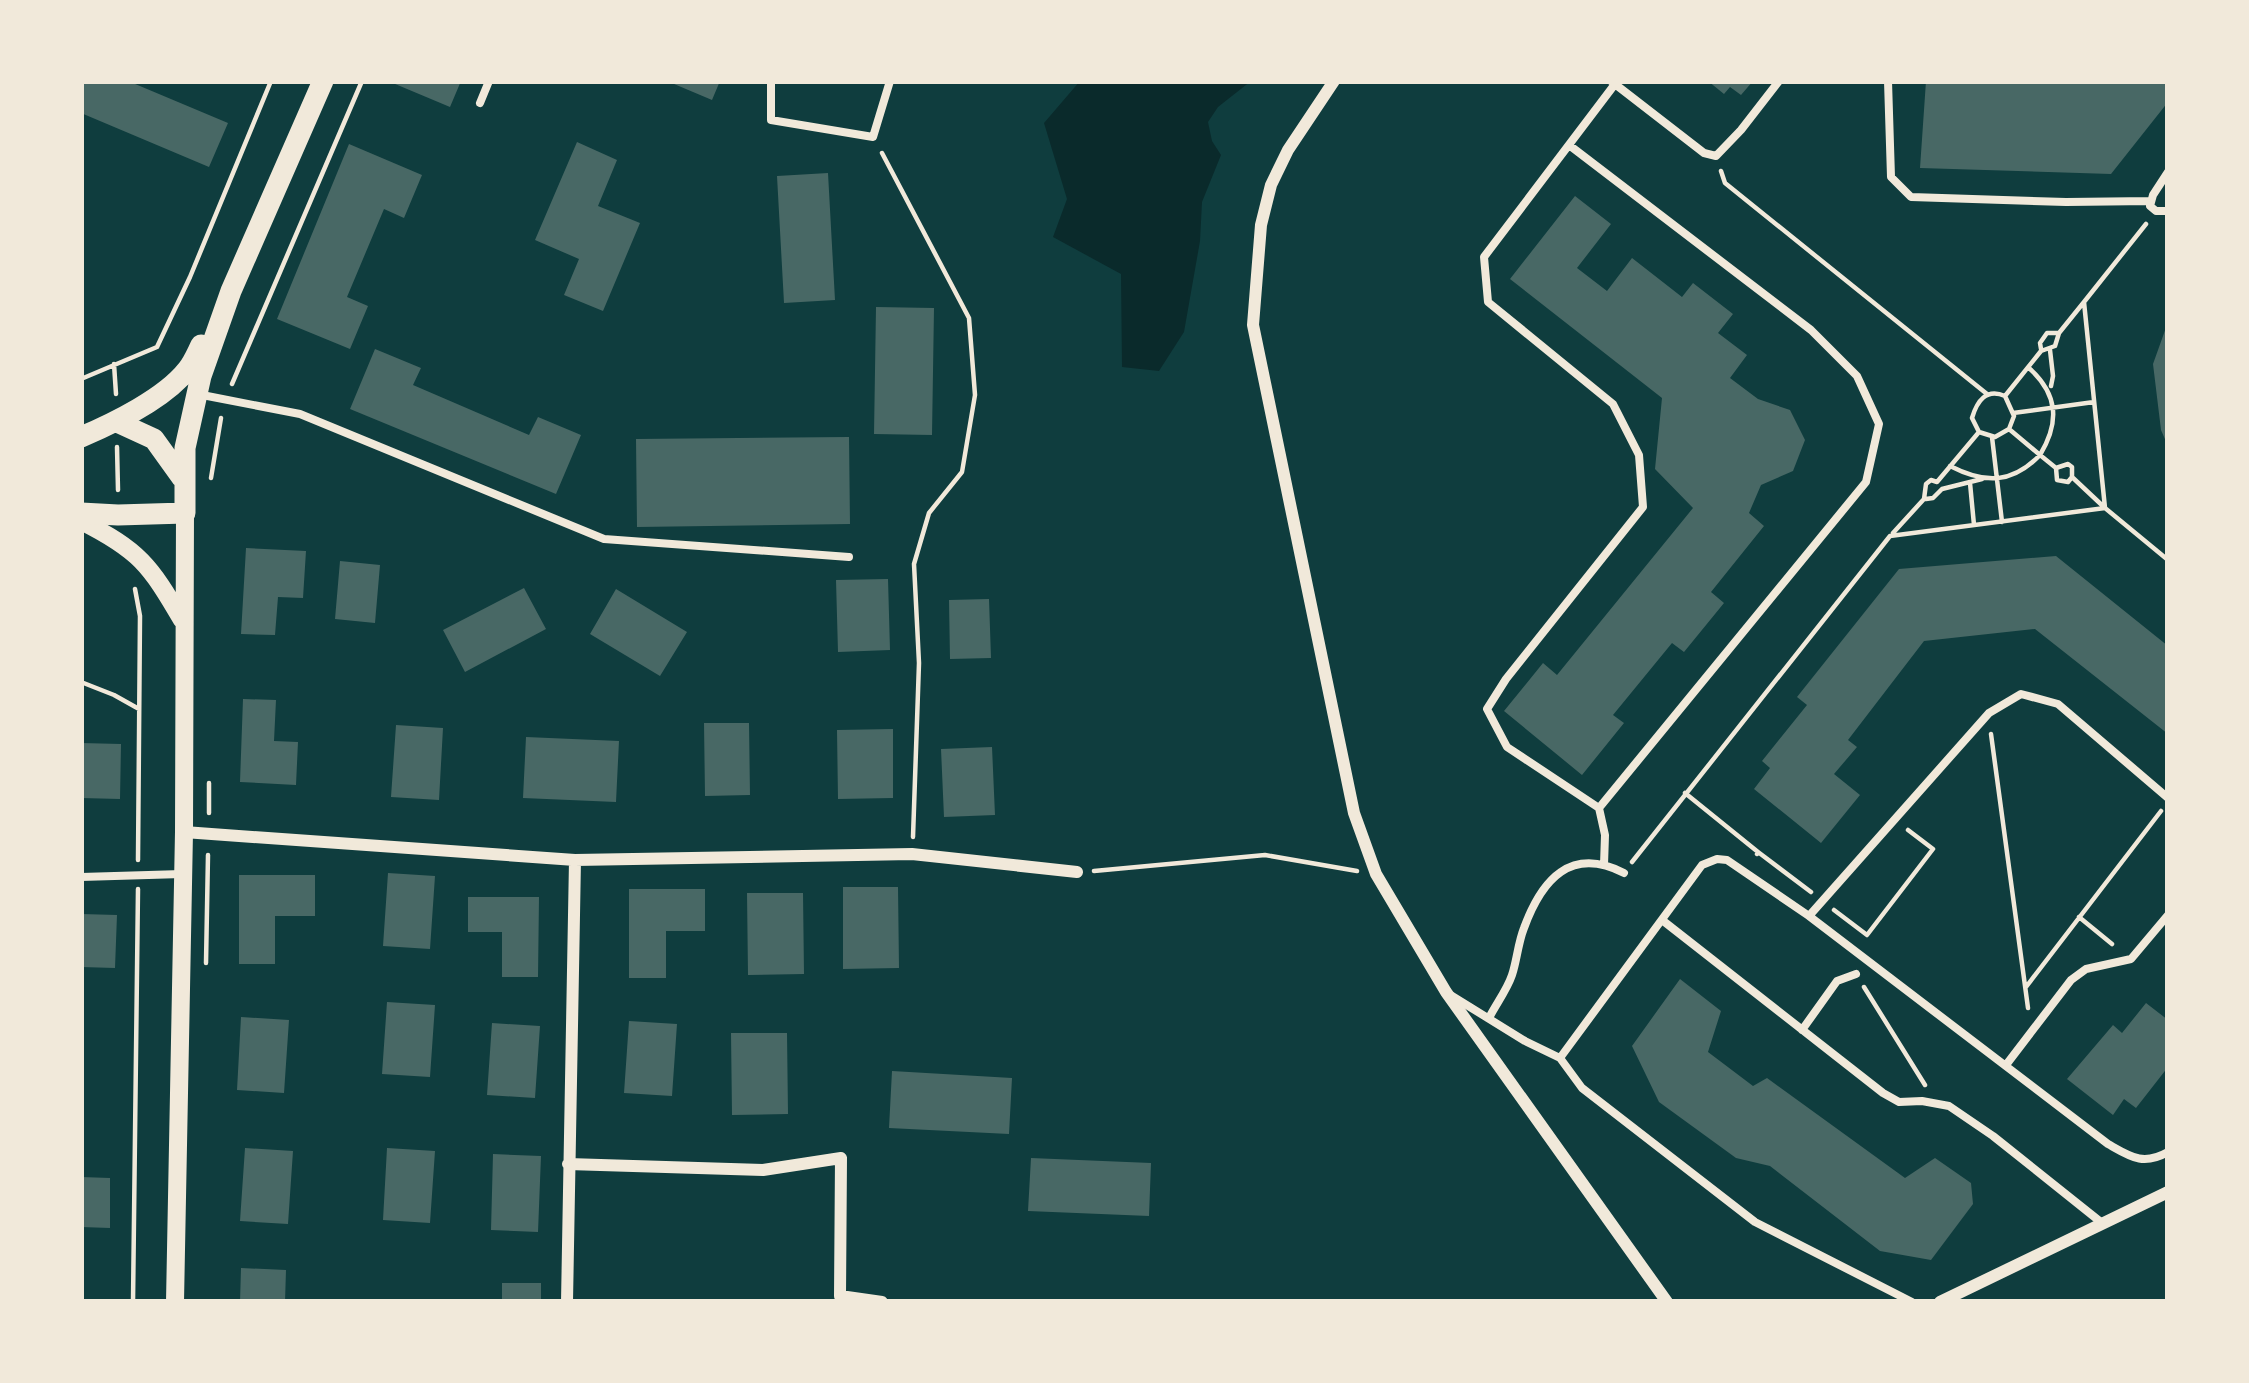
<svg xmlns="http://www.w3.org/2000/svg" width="2249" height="1383" font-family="'Work Sans',sans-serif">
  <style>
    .water { fill: #0a2a2b }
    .building { fill: #486865 }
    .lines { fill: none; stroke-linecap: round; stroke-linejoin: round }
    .path { stroke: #f1e9da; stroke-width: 4.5 }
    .service { stroke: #f1e9da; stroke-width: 8 }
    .minor { stroke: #f1e9da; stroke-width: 12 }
    .tertiary { stroke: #f1e9da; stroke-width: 18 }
    .secondary { stroke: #f1e9da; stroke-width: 21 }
  </style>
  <rect width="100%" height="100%" fill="#0f3d3e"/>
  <path class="water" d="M1080,81h171l-33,26 -10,15 4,19 9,14 -19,47 -2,39 -16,91 -25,39 -37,-4 -1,-93 -68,-37 14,-38 -23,-76z"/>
  <path class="building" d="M81,81h47l100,42 -19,44 -128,-54z
    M388,81h73l-11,26z
    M667,81h53l-8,19z
    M1708,81h45l-12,14 -11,-8 -6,7z
    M1926,81h242v21l-57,72 -191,-6z
    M577,142l40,18 -19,46 42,17 -37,88 -39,-16 15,-36 -44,-19z
    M349,144l73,31 -18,43 -20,-9 -37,88 21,9 -18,43 -73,-30z
    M828,173l7,127 -51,3 -7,-127z
    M1575,196l36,28 -34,44 30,23 25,-33 50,39 11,-14 40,31 -15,19 29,22 -17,23 28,21 32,11 15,30 -12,31 -32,14 -12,28 15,13 -53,66 13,11 -40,49 -12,-9 -59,72 11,8 -42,52 -78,-64 39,-48 14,12 136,-167 -38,-39 7,-71 -152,-119z
    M876,307l58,1 -2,127 -58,-1z
    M2168,322v124l-7,-16 -8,-66z
    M375,349l46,19 -8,17 116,50 9,-18 43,18 -25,59 -206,-85z
    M849,437l1,87 -213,3 -1,-88z
    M246,548l60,3 -3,47 -25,-1 -3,38 -34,-1z
    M2056,556l112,90v88l-133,-105 -111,12 -76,99 9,7 -23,27 26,21 -39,48 -67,-54 16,-21 -8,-7 45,-56 -10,-8 102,-128z
    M340,561l40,4 -5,58 -40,-4z
    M888,579l2,71 -52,2 -2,-72z
    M524,588l22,41 -81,43 -22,-42z
    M616,589l71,43 -27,44 -70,-42z
    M989,599l2,59 -41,1 -1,-59z
    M243,699l33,1 -2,41 24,1 -2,43 -56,-3z
    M704,723h45l1,72 -45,1z
    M396,725l47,3 -4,72 -48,-3z
    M893,729v69l-55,1 -1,-69z
    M526,737l93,4 -3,61 -93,-4z
    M81,743l40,1 -1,55 -39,-1z
    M992,747l3,68 -51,2 -3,-68z
    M388,873l47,3 -5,73 -47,-3z
    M239,875h76v41h-40v48h-36z
    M843,887h55l1,81 -56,1z
    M629,889h76v42h-39v47h-37z
    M747,893h56l1,81 -56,1z
    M468,897h71l-1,80h-36v-45h-34z
    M81,914l36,1 -2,53 -34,-1z
    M1680,979l41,32 -13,41 45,34 14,-8 138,100 30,-20 36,25 2,21 -42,56 -51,-9 -110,-85 -34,-8 -77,-56 -27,-56z
    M387,1002l48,3 -5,72 -48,-3z
    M2146,1003l22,17v47l-32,41 -12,-9 -11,16 -46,-36 46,-54 9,8z
    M241,1017l48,3 -5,73 -47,-3z
    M629,1021l48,3 -5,72 -48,-3z
    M492,1023l48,3 -5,72 -48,-3z
    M731,1033h56l1,81 -56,1z
    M892,1071l120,7 -3,56 -120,-6z
    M245,1148l48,3 -5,73 -48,-3z
    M387,1148l48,3 -5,72 -47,-3z
    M493,1154l48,2 -3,76 -47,-2z
    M1031,1158l120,5 -2,53 -121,-5z
    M81,1177l29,1v50l-29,-1z
    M241,1268l45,2 -1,32h-45z
    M502,1283h39v19h-39z"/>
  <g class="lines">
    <path class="path" d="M882,153l87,165 6,77 -13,77 -33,41 -15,51 5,99 -6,174
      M1721,171l4,12 262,211
      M2041,349l-1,-6 7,-10h12
      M2050,350l3,26 -2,10
      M114,364l2,30
      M81,379l76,-32 33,-70 81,-196
      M232,384l130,-303
      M2013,413l81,-11
      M2009,429l31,26c20,-33 18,-61 -11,-87
      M1979,432l16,5 14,-8 5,-13 -9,-20
      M1992,437l10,85
      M117,447l1,43
      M1950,466c35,18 62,18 90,-11l16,13 12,-4 4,3v10l-4,5 -11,-2 -1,-12
      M2072,477l33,31
      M211,478l10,-60
      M1970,483l4,42
      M1926,499l7,-1 9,-9 40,-10
      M2105,508l-21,-206 62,-78
      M1893,533l31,-34 2,-15 5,-4 6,2 42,-50 -7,-14c5,-17 14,-30 33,-22l36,-45 14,-5 4,-13 25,-31
      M135,589l5,27 -2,244
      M81,682l33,13 25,14
      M1991,734l37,274
      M209,783v30
      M1685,793l73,59 -1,2
      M1758,852l53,40
      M1632,862l258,-326 215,-28 63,52
      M1094,871l171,-16 92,16
      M1834,910l33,25 66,-86 -25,-19
      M2079,917l33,27
      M206,963l2,-108
      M1864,987l61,98
      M2026,987l135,-176
      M133,1302l5,-413"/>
    <path class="service" d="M771,81v39l102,17 17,-56
      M1611,81l93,72 12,3 25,-26 38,-49
      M1888,81l3,96 20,20 155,5 85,-1
      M480,103l9,-22
      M1569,145l242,185 46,46 22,48 -13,58 -267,326
      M2168,172l-15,23 -3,11 6,5h12
      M197,394l103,20 304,125 245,18
      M1604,865l1,-30 -6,-27 -92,-61 -20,-38 19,-30 137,-172 -4,-52 -26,-51 -125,-102 -4,-45 131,-173
      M81,877l101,-3
      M1809,916l180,-203 32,-19 37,10 110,94
      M1662,920l221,173 16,9 23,-1 27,5 44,30 109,87
      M1452,996l73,45 35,17 142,-193 15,-6 10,1 82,56 299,228c23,13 35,22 60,8
      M1489,1018c7,-14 18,-28 23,-43 5,-15 6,-32 12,-47 18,-49 47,-82 100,-55
      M1802,1030l35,-49 19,-7
      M1560,1058l22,30 173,134 157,80
      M2006,1065l65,-85 15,-11 45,-10 37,-44"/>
    <path class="minor" d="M1334,81l-46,69 -17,35 -10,40 -8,100 101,488 22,61 70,118 221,310
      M184,832l391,28 337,-6 165,18
      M568,1164l195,6 78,-12 -1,138 42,6
      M567,1302l8,-442
      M1940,1302l228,-110"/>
    <path class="tertiary" d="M81,521c58,29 69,44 101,99
      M175,1302l9,-470 1,-319"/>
    <path class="secondary" d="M117,422l37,17 28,39
      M81,437c33,-14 84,-39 106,-67 6,-7 10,-17 14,-25
      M81,513l37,2 67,-2v-65l16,-72 30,-85 92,-210"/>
  </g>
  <rect width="2249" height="1383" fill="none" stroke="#f1e9da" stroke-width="168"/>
</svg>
